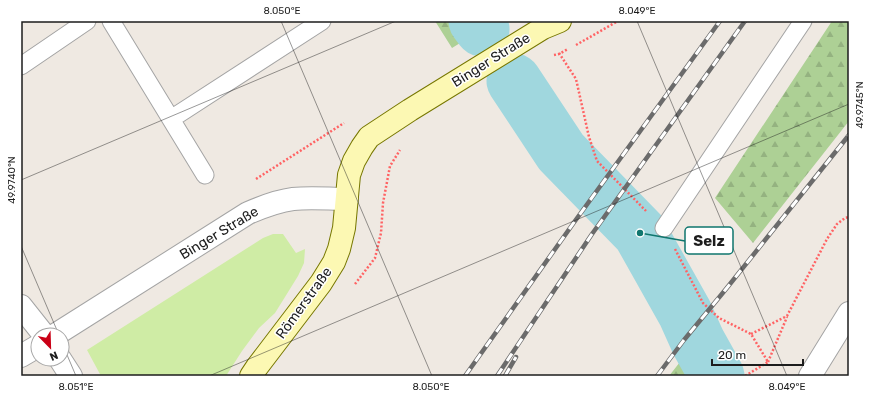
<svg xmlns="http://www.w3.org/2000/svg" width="870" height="397" font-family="Rubik,sans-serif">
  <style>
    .grass { fill: #cfeca5 }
    .forest { fill: url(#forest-firs) }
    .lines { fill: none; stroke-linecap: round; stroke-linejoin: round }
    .river { stroke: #a0d7de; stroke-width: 55 }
    .lane-casing { stroke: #a4a4a4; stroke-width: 19 }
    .street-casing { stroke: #a4a4a4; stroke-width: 24 }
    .secondary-casing { stroke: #770; stroke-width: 24 }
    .path { stroke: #ff6364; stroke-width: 2.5; stroke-dasharray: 2 2; stroke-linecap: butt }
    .lane { stroke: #fff; stroke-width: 17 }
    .street { stroke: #fff; stroke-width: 22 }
    .secondary { stroke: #fcf8b3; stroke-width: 22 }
    .rail-casing { stroke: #6b6b6b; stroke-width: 4.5 }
    .rail { stroke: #fff; stroke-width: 3; stroke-dasharray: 9; stroke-linecap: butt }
    .ticks { fill: none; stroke: #1d1d1d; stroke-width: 1; stroke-opacity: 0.45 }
    .labels { text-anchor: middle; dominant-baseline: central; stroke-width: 3; stroke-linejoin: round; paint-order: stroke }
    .street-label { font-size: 14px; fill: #1d1d1d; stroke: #fff }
    .leader { fill: none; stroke: #0f766e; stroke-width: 1.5 }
    .callout-dot { fill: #0f766e; stroke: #fff; stroke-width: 1.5 }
    .callout { fill: #fff; stroke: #0f766e; stroke-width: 1.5 }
    .callout-label { font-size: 15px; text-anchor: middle; font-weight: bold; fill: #1d1d1d }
    .neatline { fill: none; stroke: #1d1d1d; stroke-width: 1.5 }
    .ticks-label { font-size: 10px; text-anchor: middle; fill: #1d1d1d }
  </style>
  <defs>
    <pattern id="forest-firs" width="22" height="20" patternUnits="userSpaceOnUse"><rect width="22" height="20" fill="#add095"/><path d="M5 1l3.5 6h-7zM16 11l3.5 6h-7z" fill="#94b280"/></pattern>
  </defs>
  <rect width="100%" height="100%" fill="#efe9e2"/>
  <path class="grass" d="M273,234h10l13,19 9,-4 -1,14 -6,13 -13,21 -10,16 -16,15 -17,23 -16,25h-125l-14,-26 176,-112z"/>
  <path class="forest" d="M435,21h61l-44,27z
    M832,21h17v100l-96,122 -38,-45z
    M687,353l2,23h-20z"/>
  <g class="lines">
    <path class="river" d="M476,21l6,8
      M514,81l47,71 79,81 45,80 13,29 19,34"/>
    <g class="lane-casing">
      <path id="lane" d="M111,21l94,154
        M21,66l66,-45
        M171,119l151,-98
        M664,228l139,-207"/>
    </g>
    <g class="street-casing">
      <path id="street" d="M21,306l23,29
        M55,335l193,-122c14,-6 29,-12 45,-14 18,-2 36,0 54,0
        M21,356l17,-10
        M60,359l11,17
        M810,376l39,-63"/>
    </g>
    <g class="secondary-casing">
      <path id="secondary" d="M251,376l6,-9 64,-84 13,-21 5,-13 5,-21 5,-53 5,-14 8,-14 7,-10 41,-27 133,-82 17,-7"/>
    </g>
    <path class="path" d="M576,45l42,-24
      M559,53l17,26 13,58 8,24 49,50
      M554,55l5,-1 9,-5
      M256,179l88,-56
      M675,249l28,54 16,15 32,16 17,28 -23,14
      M355,284l20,-26 6,-25 2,-30 7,-37 10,-16
      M751,334l36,-18 40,-77 10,-15 8,-6 4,-1
      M768,362l19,-45"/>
    <use href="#lane" class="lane"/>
    <use href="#street" class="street"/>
    <use href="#secondary" class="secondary"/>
    <g class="rail-casing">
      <path id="rail" d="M465,376l110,-155 145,-200
        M497,376l95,-142 153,-213
        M505,376l11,-19
        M657,376l27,-36 42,-51 123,-154"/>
    </g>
    <use href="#rail" class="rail"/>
  </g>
  <path class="ticks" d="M281,21l151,355M637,21l150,355M21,180l375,-159M21,246l38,89M62,343l14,33M209,376l640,-272"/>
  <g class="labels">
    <g class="street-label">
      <text transform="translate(491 60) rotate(-32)">Binger Straße</text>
      <text transform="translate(219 233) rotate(-31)">Binger Straße</text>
      <text transform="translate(304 303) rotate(-54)">Römerstraße</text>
    </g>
  </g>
  <path class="leader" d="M640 233L685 241"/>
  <circle class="callout-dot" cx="640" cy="233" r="4"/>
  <rect class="callout" x="685" y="227" width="48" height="27" rx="4"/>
  <g class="callout-label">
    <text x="709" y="246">Selz</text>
  </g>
  <rect width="870" height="397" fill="none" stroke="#ffffff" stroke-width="44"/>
  <g transform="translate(50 347) rotate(157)"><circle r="19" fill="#ffffff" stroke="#a5a5a5"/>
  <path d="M0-3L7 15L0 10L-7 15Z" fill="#ca0016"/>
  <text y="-6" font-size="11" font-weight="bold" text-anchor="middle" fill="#1d1d1d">N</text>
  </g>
  <path d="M712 359v6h91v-6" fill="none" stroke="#1d1d1d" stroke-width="2"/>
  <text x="718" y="359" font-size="12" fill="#1d1d1d" stroke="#ffffff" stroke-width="3" paint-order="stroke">20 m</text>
  <rect x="22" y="22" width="826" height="353" class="neatline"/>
  <g class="ticks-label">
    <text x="282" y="14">8.050°E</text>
    <text x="637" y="14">8.049°E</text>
    <text transform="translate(859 105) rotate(-90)" y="4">49.9745°N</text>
    <text transform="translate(11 180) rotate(-90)" y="4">49.9740°N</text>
    <text x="76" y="390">8.051°E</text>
    <text x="431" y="390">8.050°E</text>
    <text x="787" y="390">8.049°E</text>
  </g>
</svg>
